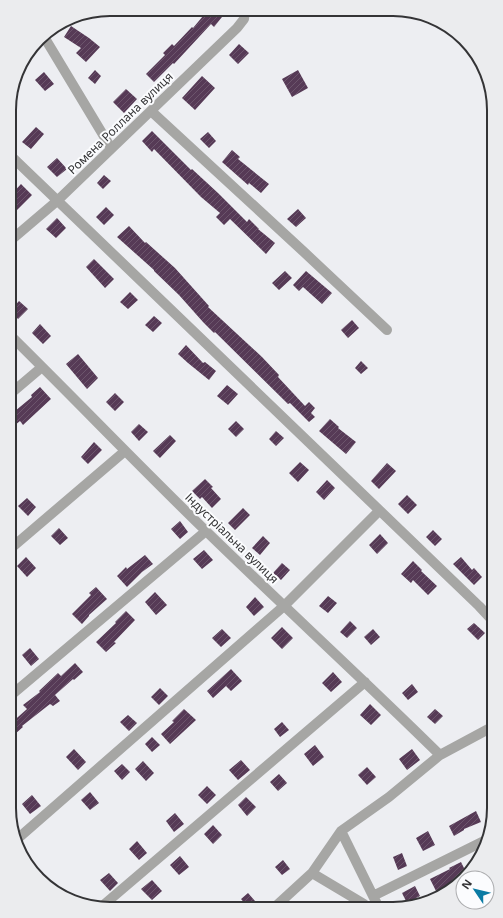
<svg xmlns="http://www.w3.org/2000/svg" width="503" height="918" font-family="'Noto Sans',sans-serif">
  <style>
    .building { fill: url(#building-hatch) }
    .lines { fill: none; stroke-linecap: round; stroke-linejoin: round }
    .minor { stroke: #a6a6a4; stroke-width: 10 }
    .labels { text-anchor: middle; dominant-baseline: central; stroke-width: 4; stroke-linejoin: round; paint-order: stroke }
    .street-label { font-size: 12px; fill: #343436; stroke: #fbfcfe }
    .rim { fill: none; stroke: #343436; stroke-width: 2 }
  </style>
  <defs>
    <pattern id="building-hatch" width="6" height="6" patternUnits="userSpaceOnUse"><rect width="6" height="6" fill="#563a56"/><path d="M-1 1l2-2M0 6l6-6M5 7l2-2" fill="none" stroke="#6c556c"/></pattern>
  </defs>
  <rect width="100%" height="100%" fill="#edeef2"/>
  <path class="building" d="M208,10h5l9,7 -8,10 -3,-3 -37,40 -1,-1 -19,19 -8,-8 19,-19 -2,-2 9,-9 2,2 18,-19 1,1z
    M71,26l18,12 11,9 -14,15 -10,-9 5,-5 -17,-11z
    M239,44l10,9 -11,11 -9,-9z
    M95,70l6,6 -6,8 -7,-6z
    M298,70l10,18 -16,9 -10,-18z
    M44,72l10,12 -9,7 -10,-11z
    M202,76l13,12 -20,22 -13,-12z
    M126,89l11,10 -13,14 -11,-11z
    M36,127l8,7 -13,15 -9,-7z
    M152,131l39,39 1,-1 26,24 29,29 2,-3 10,10h-1l17,14 -9,11 -36,-35 -6,6 -8,-8 4,-4 -19,-16 -47,-48 -2,3 -10,-11z
    M208,132l8,9 -7,7 -9,-9z
    M232,150l8,7 -2,2 31,25 -8,9 -12,-10 -1,2 -26,-23z
    M57,158l10,11 -10,8 -10,-10z
    M104,175l7,6 -8,8 -6,-6z
    M21,184l11,11 -15,15 -7,-8v-6z
    M106,207l8,8 -10,10 -8,-8z
    M298,209l8,9 -10,9 -9,-8z
    M57,218l9,10 -10,10 -10,-9z
    M129,226l16,17 1,-1 29,26 34,38 -1,1 54,50 17,18 -1,2 27,29 4,-4 6,6 -4,5 4,4 -6,5 -19,-19 -2,1 -73,-72 -1,1 -11,-11 -24,-27 -25,-24v-1l-37,-33z
    M94,259l20,20 -9,9 -19,-21z
    M285,271l7,7 -13,12 -7,-7z
    M306,271l26,22 -10,11 -19,-17 -4,4 -6,-6z
    M130,292l8,8 -10,9 -8,-7z
    M19,301l9,8 -10,10 -8,-8z
    M154,316l8,7 -9,9 -8,-7z
    M352,320l7,8 -11,10 -7,-8z
    M40,324l11,12 -8,8 -11,-11z
    M186,345l17,18 2,-1 11,9 -7,9 -21,-17 -10,-9z
    M78,354l20,24 -11,11 -21,-25z
    M361,361l7,7 -7,6 -6,-6z
    M227,385l11,9 -10,11 -11,-9z
    M40,387l11,12 -28,26 -3,-4 -11,9v-14l23,-19 -1,-2z
    M115,393l9,9 -9,9 -9,-9z
    M330,419l9,8 -1,1 18,14 -10,12 -27,-23z
    M236,421l8,8 -8,8 -8,-8z
    M139,424l9,8 -9,9 -8,-9z
    M276,431l8,7 -8,8 -7,-7z
    M170,435l6,6 -16,17 -7,-7z
    M94,442l8,8 -14,14 -7,-7z
    M300,462l9,8 -11,12 -9,-9z
    M387,463l9,8 -17,18 -8,-8z
    M205,479l8,8 -2,1 10,11 -9,9 -10,-11 -2,2 -8,-8z
    M327,480l8,8 -11,12 -8,-8z
    M407,495l10,10 -9,9 -10,-10z
    M27,498l9,9 -8,9 -10,-10z
    M243,508l7,7 -15,15 -7,-7z
    M180,521l8,11 -8,7 -9,-10z
    M59,528l9,10 -8,7 -9,-9z
    M433,530l9,9 -7,7 -9,-9z
    M380,534l8,9 -11,11 -8,-9z
    M263,536l7,7 -10,12 -8,-7z
    M204,550l9,10 -11,9 -9,-10z
    M145,555l8,9 -11,8 -15,15 -10,-11 9,-9 1,2z
    M26,557l10,11 -9,9 -10,-11z
    M461,557l11,13 2,-2 8,9 -8,8 -21,-21z
    M413,561l9,9 -1,1 16,15 -9,9 -15,-15 -2,3 -10,-9z
    M282,563l8,7 -9,10 -8,-7z
    M96,587l11,12 -18,16v1l-7,8 -10,-10 19,-19 -2,-2z
    M155,592l12,13 -11,10 -11,-13z
    M328,596l9,7 -9,10 -9,-7z
    M255,597l9,10 -10,9 -8,-9z
    M126,611l9,9 -21,22 2,1 -10,9 -10,-10 20,-19 -1,-1z
    M350,621l7,7 -10,10 -7,-6z
    M474,623l11,10 -7,7 -11,-11z
    M282,627l11,11 -11,11 -11,-11z
    M222,629l9,9 -10,9 -9,-9z
    M373,629l7,8 -9,8 -7,-8z
    M30,648l9,11 -8,7 -9,-11z
    M75,663l8,9 -9,8 -1,-1 -18,16 5,6 -7,5 -3,-2 -28,22 1,1 -8,7 -6,-6v-3l18,-16 -4,-4 17,-13 -1,-1 19,-18 3,3z
    M231,669l11,12 -11,10 -5,-5 -13,12 -6,-7z
    M333,672l9,10 -11,10 -9,-9z
    M412,684l6,8 -10,8 -6,-7z
    M160,688l8,8 -9,9 -8,-8z
    M370,704l11,11 -10,10 -11,-10z
    M184,709l12,11 -26,24 -9,-10 13,-12 -2,-1z
    M435,709l8,7 -8,8 -8,-7z
    M128,715l9,8 -8,8 -9,-9z
    M282,722l7,8 -9,7 -6,-8z
    M152,737l8,8 -8,7 -7,-8z
    M315,745l9,12 -11,9 -9,-12z
    M74,749l12,13 -8,8 -12,-13z
    M412,749l8,11 -13,10 -8,-11z
    M241,760l9,10 -12,10 -9,-10z
    M143,761l11,12 -8,8 -11,-12z
    M122,764l8,8 -8,8 -8,-9z
    M367,767l9,10 -9,8 -9,-10z
    M279,774l8,9 -9,8 -8,-9z
    M207,786l9,9 -9,9 -9,-9z
    M90,792l9,11 -9,7 -9,-10z
    M32,795l9,11 -11,8 -8,-10z
    M246,797l10,10 -9,9 -9,-11z
    M476,811l5,11 -17,7v1l-10,6 -5,-10z
    M175,813l9,11 -10,8 -8,-11z
    M213,825l9,10 -9,9 -9,-10z
    M428,831l7,14 -12,6 -7,-13z
    M137,841l10,12 -8,7 -10,-11z
    M402,853l5,13 -9,4 -5,-13z
    M180,856l9,11 -10,8 -9,-10z
    M283,860l7,9 -8,6 -7,-8z
    M461,862l6,12 -29,21 -8,-16 20,-10 -1,-1z
    M109,873l9,10 -8,8 -10,-11z
    M152,880l10,11 -10,9 -11,-11z
    M415,886l5,10 -13,7 -5,-10z
    M248,893l7,8 -6,5h-2l-6,-7z"/>
  <g class="lines">
    <path class="minor" d="M43,35l68,113
      M151,111l153,141 83,78
      M10,155l469,451 15,16
      M10,241l47,-40 180,-173 7,-9 1,-9
      M10,335c66,65 130,132 196,196 78,76 157,148 234,224
      M9,395l33,-28
      M9,550l116,-99
      M9,697l197,-166
      M341,831l36,73
      M15,841l269,-235 95,-95
      M312,873l52,31
      M373,896l111,-55
      M276,906l36,-33 29,-42 48,-34 51,-42 54,-29
      M100,908l265,-226"/>
  </g>
  <g class="labels">
    <g class="street-label">
      <text transform="translate(120 123) rotate(-44)">Ромена Роллана вулиця</text>
      <text transform="translate(232 538) rotate(44)">Індустріальна вулиця</text>
    </g>
  </g>
  <path d="M0 0H503V918H0ZM110 16H393A94 94 0 0 1 487 110V808A94 94 0 0 1 393 902H110A94 94 0 0 1 16 808V110A94 94 0 0 1 110 16Z" fill="#ebecee" fill-rule="evenodd"/>
  <path class="rim" d="M110 16H393A94 94 0 0 1 487 110V808A94 94 0 0 1 393 902H110A94 94 0 0 1 16 808V110A94 94 0 0 1 110 16Z"/>
  <g transform="translate(475 890) rotate(305)"><circle r="19" fill="#fbfcfe" stroke="#abacae"/>
  <path d="M0-3L7 15L0 10L-7 15Z" fill="#0b7ba4"/>
  <text y="-6" font-size="11" font-weight="bold" text-anchor="middle" fill="#343436">N</text>
  </g>
</svg>
